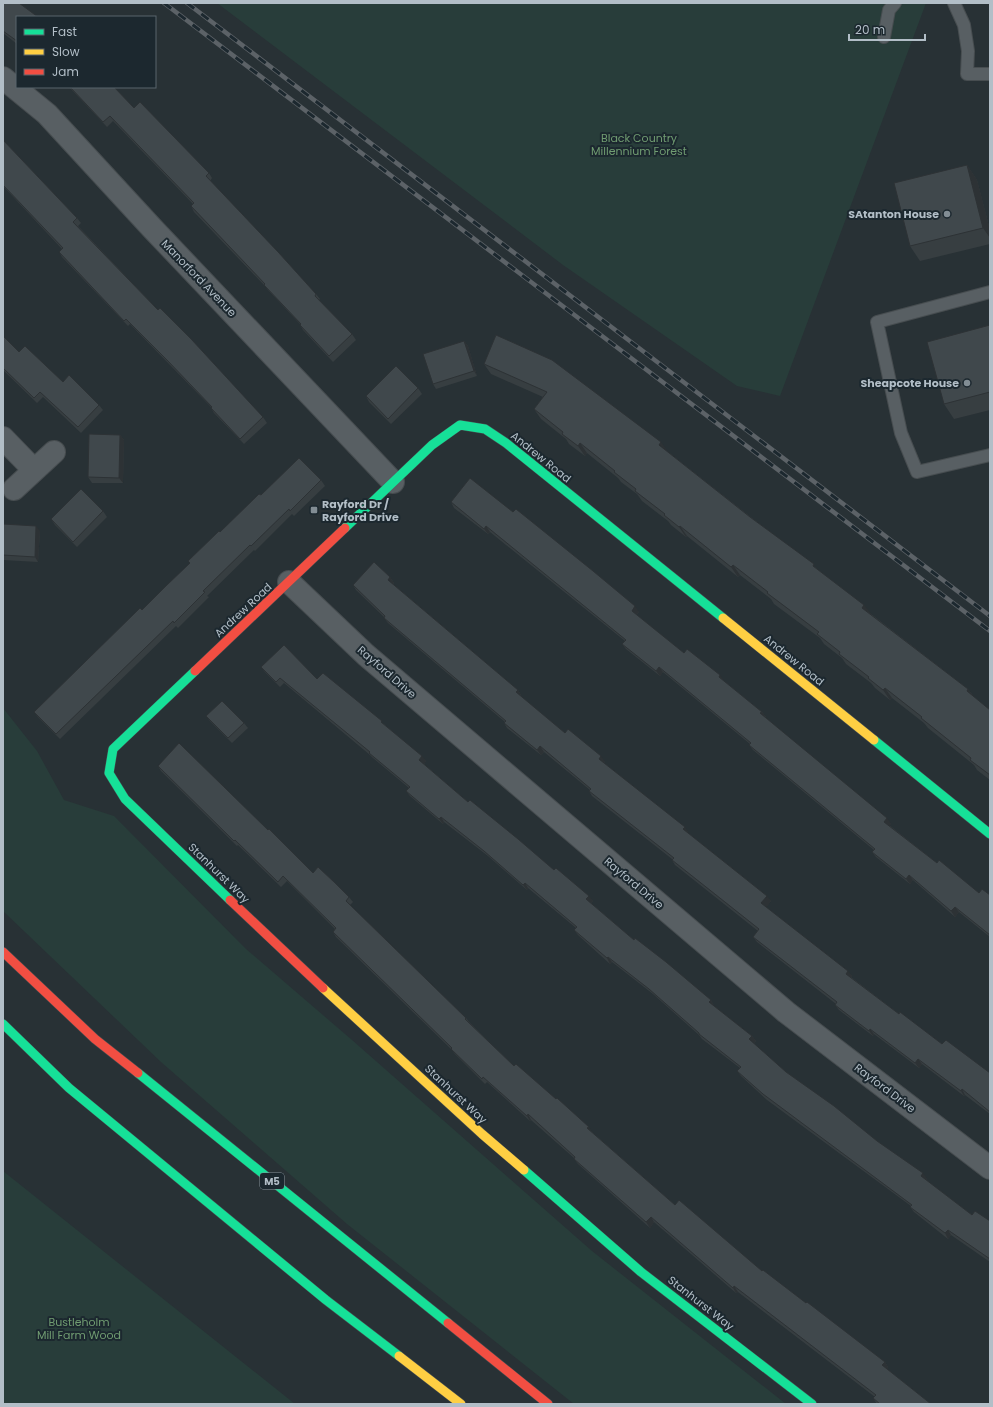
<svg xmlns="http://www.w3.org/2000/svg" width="993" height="1407" font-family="Poppins,sans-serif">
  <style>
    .green { fill: #283d3a }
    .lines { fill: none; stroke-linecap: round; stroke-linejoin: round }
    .lane-casing { stroke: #474d50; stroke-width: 14 }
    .street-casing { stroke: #474d50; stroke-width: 24 }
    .fast-casing { stroke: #474d50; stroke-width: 10 }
    .slow-casing { stroke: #474d50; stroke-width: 10 }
    .jam-casing { stroke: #474d50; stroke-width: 10 }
    .lane { stroke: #585f63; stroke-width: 12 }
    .street { stroke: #585f63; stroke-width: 22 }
    .fast { stroke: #16e098; stroke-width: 9 }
    .slow { stroke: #ffcf43; stroke-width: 9 }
    .jam { stroke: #f24e42; stroke-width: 9 }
    .rail-casing { stroke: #5c6267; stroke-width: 4.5 }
    .rail { stroke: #1c282f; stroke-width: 3; stroke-dasharray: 9; stroke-linecap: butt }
    .wall { fill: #373e41 }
    .shaded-wall { fill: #2d3235 }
    .building { fill: #40484c; stroke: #2d3235 }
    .poi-dot { fill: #828d94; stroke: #1c282f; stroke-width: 1.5 }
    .labels { text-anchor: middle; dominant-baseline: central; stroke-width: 4; stroke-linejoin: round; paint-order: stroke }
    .shield { fill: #1c282f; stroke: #859199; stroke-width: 1 }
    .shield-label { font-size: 10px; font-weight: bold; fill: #b2bec7 }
    .park-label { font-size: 11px; fill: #709c71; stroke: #1c282f }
    .poi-label { font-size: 11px; font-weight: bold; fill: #b2bec7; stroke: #1c282f; text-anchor: end }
    .street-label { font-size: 11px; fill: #b2bec7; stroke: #1c282f }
  </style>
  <rect width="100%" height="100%" fill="#283135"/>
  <path class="green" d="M217,3h709l-146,393 -43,-10 -174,-121z
    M3,708l34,43 27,49 50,16 132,133 106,91 240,211 194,153h-212l-227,-180 -186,-162 -158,-151z
    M3,1171l292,233h-292z"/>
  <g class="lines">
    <g class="lane-casing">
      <path id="lane" d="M954,3l10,22 4,26 -1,23h23
        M884,37l5,-27 6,-7
        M990,292l-113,30 24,111 16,39 73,-17"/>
    </g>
    <g class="street-casing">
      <path id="street" d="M3,78l44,36 105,114 241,254
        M3,438l31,32
        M14,489l40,-37
        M289,582l77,73 420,357 204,156"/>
    </g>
    <g class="fast-casing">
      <path id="fast" d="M345,528l87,-83 28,-20 25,4 21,14 217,175
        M195,671l-82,78 -4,24 16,26 105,101
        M874,740l116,94
        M3,1024l66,64 257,212 73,56
        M138,1073l310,250
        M524,1170l117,102 171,132"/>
    </g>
    <g class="slow-casing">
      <path id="slow" d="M723,618l151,122
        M323,988l159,146 42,36
        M399,1356l62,48"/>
    </g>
    <g class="jam-casing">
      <path id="jam" d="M195,671l150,-143
        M230,900l93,88
        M3,952l92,87 43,34
        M448,1323l100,81"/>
    </g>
    <use href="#lane" class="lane"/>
    <use href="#street" class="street"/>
    <use href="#fast" class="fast"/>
    <use href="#slow" class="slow"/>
    <use href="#jam" class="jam"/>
    <g class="rail-casing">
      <path id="rail" d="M164,3l826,628
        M187,3l803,613"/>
    </g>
    <use href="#rail" class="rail"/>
  </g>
  <path class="wall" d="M3,3l14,14v27l-14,-11z
    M69,87h45l20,21 75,65 3,5 -2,3 106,113 4,5 -1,1 33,34 4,6 -23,22 -30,-32 -3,-5v-1l-32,-34 -4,-5 -70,-73 -3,-6 2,-2 -80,-83 -6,6z
    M3,140l74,78 4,5 -3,3 80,84 105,107 4,6 -23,21 -30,-31 -3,-5v-1l-41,-42 -40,-41 -2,2 -66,-69 -3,-5 3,-3 -59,-63z
    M967,165l10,15 13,50v14l-70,17 -10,-15z
    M990,325v85l-36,9 -10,-15z
    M496,335l172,117 149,117 54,45 97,75 6,8 16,13v70l-13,-10 -3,-5 -46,-37 -4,-5 -32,-25 -2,2 -15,-12 -4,-5 -25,-19 -4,-6 -18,-14 -4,-6 -46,-34 -3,-5 -31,-24 -2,2 -51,-41 -1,1 -15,-12 -3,-4 -26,-20 -5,-7 -16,-12 -3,-4 -31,-25 -2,3 -16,-12 -3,-5 -25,-20 -7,-10 9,-12 -52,-23 -7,-10z
    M3,336l16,16 44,30 36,23 4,5 -22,23 -38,-36 -6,6 -34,-33z
    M464,341l4,5 9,30 -41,13 -3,-5z
    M418,388l4,6 -31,30 -22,-22 -3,-6z
    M120,435l4,5 -1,43h-31l-4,-6z
    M321,480l4,6 -31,30 -2,-2 -37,37 -1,-1 -47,46 2,1 -31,31 -2,-2 -116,113 -22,-22 -4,-5 108,-102 48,-47 -2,-2 73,-66z
    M451,502l188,110 -3,3 48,38 40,28 38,31 4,5h-1l126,107 -2,1 48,38 42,30 11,2v42l-31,-25 -4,5 -42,-37 -3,4 -34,-27 -4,-5 2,-2 -121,-100 -4,-5 1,-1 -87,-72 -3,4 -34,-27 -4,-5 3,-3 -135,-109 -2,2 -34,-26z
    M103,511l4,6 -30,30 -22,-22 -4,-6z
    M3,524l37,7 -2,31 -35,-2z
    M390,577l4,6 -1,1 125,106 3,5 -1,1 45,37 40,29 -1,1 84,69v1l83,68 -5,6 86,69 -1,1 48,37 43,30 48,29v41l-25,-19 -1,1 -42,-32 -3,4 -45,-34 -1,2 -34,-26 -4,-5 1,-1 -79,-62 -4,-5 5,-6 -83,-66 -3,-5v-1l-80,-63 -3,-5 1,-1 -46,-38 -3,3 -34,-27 -3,-5 1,-1 -117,-99 -4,-5v-1l-28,-27 -3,-5z
    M261,667l56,12 68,46 41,36 -2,3 44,38 125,99 -2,2 43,37 77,60 3,6 38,30 4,5 -2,3 32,28 141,107 -1,1 46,35 18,6v41l-39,-27 -3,4 -34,-27 -4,-5 1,-1 -144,-106 -26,-24 -4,-5 3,-3 -38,-29 -3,-4 -46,-41 -41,-32 -2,2 -32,-29 -4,-5 2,-2 -48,-40 -1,2 -39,-34 -44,-34 -1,2 -33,-28 -4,-5 3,-3 -36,-30 -3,-3 -86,-72 -4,4 -15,-15z
    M206,716l38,7 4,5 -16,15 -22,-22z
    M158,766l110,64 45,43 36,24 4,5 -3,3 116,113 4,5 44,43 78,66 83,73 87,66 44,32 79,59 3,5 -1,2 44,35h-54l-4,-6 2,-1 -137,-105 -2,1 -82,-71 -4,6 -72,-64 -4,-5v-1l-43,-38 -1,1 -43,-39 -2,2 -30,-30 -4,-5 -115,-112 -3,-5 2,-3 -48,-48 -6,6 -43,-42 -1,1 -76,-75z"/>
  <path class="shaded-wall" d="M967,165l10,15 13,50v8l-7,-10z
    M464,341l4,5 9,30 -3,-5z
    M120,435l4,5 -1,43 -4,-5z
    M661,442l7,10 -9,-7z
    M580,443l7,10 -2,3 -7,-10z
    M36,526l4,5 -2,31 -3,-5z
    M486,526l4,6 -2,2 -4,-5z
    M680,526l7,10 -1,1 -7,-10z
    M733,565l7,10 -2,2 -7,-10z
    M390,577l4,6 -2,2 -4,-5z
    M864,605l8,10 -10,-7z
    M635,606l4,6 -4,4 -3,-5z
    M659,667l4,5 -3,4 -4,-5z
    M720,675l4,6 -1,1 -4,-5z
    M885,688l7,10 -2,2 -7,-10z
    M968,689l7,10 -8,-8z
    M518,690l3,5 -2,3 -3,-6z
    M762,712l4,5 -2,2 -4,-6z
    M540,746l4,6 -3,3 -4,-5z
    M422,756l4,5 -3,5 -4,-6z
    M601,756l4,6 -2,2 -4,-5z
    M441,817l3,5 -1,2 -4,-5z
    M887,818l4,6 -3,3 -4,-5z
    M685,827l3,5 -1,2 -4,-5z
    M909,875l4,5 -3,4 -4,-5z
    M525,883l3,5 -1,2 -4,-5z
    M589,896l4,5 -3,3 -4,-5z
    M767,896l4,5 -6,8 -4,-6z
    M955,907l4,5 -4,5 -4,-6z
    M608,957l4,5 -2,2 -3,-6z
    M848,971l4,5 -2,3 -4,-5z
    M711,1000l3,6 -1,1 -4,-5z
    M870,1029l4,5 -1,2 -4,-5z
    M752,1036l4,5 -3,4 -4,-6z
    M918,1059l4,5 -3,4 -4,-5z
    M962,1089l3,6 -1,1 -3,-5z
    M528,1114l3,6 -1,1 -3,-5z
    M589,1127l3,5 -1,2 -4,-6z
    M923,1173l4,6 -2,2 -4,-5z
    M651,1217l3,5 -4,6 -4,-6z
    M948,1230l3,5 -3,4 -3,-6z
    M734,1286l4,6 -2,1 -3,-5z
    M885,1362l3,5 -2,4 -4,-6z"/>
  <path class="building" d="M3,3h16l19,14h-21v24l-14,-10z
    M70,87h44l20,21 6,-6 69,71 -3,3 73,77 37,41 -1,2 37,38 -23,22 -29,-31 1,-1 -37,-39 1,-1 -74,-78 3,-3 -84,-87 -7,6z
    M3,140l74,78 -4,4 85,88 2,-2 32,32 71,77 -23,22 -29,-31 1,-1 -45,-47 -41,-41 -2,2 -65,-69 4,-4 -60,-63z
    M967,165l16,63 -73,18 -16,-63z
    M990,325v67l-46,12 -17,-62z
    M496,335l56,25 109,82 -2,3 91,72 64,47 -1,2 51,39 -2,3 106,81 -1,2 23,19v65l-20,-15 1,-2 -50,-40 1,-1 -37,-29 -2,2 -15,-12 1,-1 -30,-23 1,-2 -23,-18 2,-2 -52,-39 1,-1 -35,-27 -2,2 -51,-41 -1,1 -15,-12 1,-1 -30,-23 1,-2 -22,-17 1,-1 -35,-28 -2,3 -16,-12 1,-2 -29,-23 13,-17 -63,-28z
    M3,336l16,16 6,-6 38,36 6,-7 30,30 -21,22 -38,-35 -6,6 -31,-30z
    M464,341l10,30 -41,13 -10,-30z
    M396,366l22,22 -30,31 -22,-23z
    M89,434l31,1 -1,43 -31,-1z
    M299,458l22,22 -31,31 -1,-2 -38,37 -1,-1 -47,46 2,1 -31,31 -1,-2 -117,113 -22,-22 106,-104 2,2 25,-25 23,-22 -2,-2 31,-30 1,1 39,-38 2,1z
    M470,478l43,34 3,-3 77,62 42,35 -3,5 52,42 3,-4 33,26 -1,2 43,35 -2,1 127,105 -3,4 53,41 2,-3 40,33 3,-4 8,6v40l-35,-28 -4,4 -42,-36 -3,4 -34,-27 3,-3 -126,-104 2,-2 -92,-76 -3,4 -34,-27 4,-4 -140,-114 -2,3 -33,-27z
    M81,489l22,22 -30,31 -22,-23z
    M3,524l33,2 -1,31 -32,-2z
    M374,562l16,15 -2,3 130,110 -2,2 49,41 3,-4 33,27 -2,3 86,68 -2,2 84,67 -6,7 87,68 -2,3 53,40 1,-2 42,32 4,-4 44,33v39l-28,-23 -1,2 -43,-32 -3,4 -45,-34 -1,2 -34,-26 2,-3 -84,-65 6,-8 -87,-69 2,-2 -85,-67 2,-2 -51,-43 -3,4 -33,-27 2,-2 -122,-103 1,-2 -32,-31z
    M284,645l33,34 6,-6 59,48 -1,1 41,34 -3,4 49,42 2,-2 48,39 36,31 2,-2 33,28 -3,3 48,41 1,-2 31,24 45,38 -2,2 43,34 -3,3 37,33 48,34 43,35 46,32 -2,3 51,39 3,-4 15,10v38l-42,-29 -3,3 -35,-26 2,-2 -149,-111 -26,-23 4,-4 -42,-33v-1l-50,-44 -41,-32 -1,1 -33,-28 3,-3 -52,-44 -2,2 -39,-34 -43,-34 -2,2 -33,-28 4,-4 -41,-34 1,-1 -90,-74 -4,4 -15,-15z
    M222,701l22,22 -16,15 -22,-22z
    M179,743l89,87 1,-1 44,44 5,-6 16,15 15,15 -3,4 120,117 -1,1 49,47 2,-2 40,35 1,-1 32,29 -2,1 88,77 4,-5 83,71 1,-1 43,33 1,-1 78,60 -3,3 49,39h-51l-7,-6 3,-3 -142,-109 -1,2 -82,-71 -5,5 -72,-63 1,-2 -47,-43 -1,2 -44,-39 -1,2 -31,-30 1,-1 -119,-116 3,-4 -53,-52 -5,6 -43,-42 -1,1 -76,-75z"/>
  <g class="poi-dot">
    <circle cx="947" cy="214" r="4"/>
    <circle cx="967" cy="383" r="4"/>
    <rect x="310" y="506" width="8" height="8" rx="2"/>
  </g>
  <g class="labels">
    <rect class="shield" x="260" y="1173" width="24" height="16" rx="3"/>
    <g class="shield-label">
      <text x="272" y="1181">M5</text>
    </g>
    <g class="park-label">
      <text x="639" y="138">Black Country<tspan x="639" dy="13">Millennium Forest</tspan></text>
      <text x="79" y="1322">Bustleholm<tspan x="79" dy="13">Mill Farm Wood</tspan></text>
    </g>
    <g class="poi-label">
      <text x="939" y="214">SAtanton House</text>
      <text x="959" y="383">Sheapcote House</text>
      <text x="322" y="504" text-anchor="start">Rayford Dr /<tspan x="322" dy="13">Rayford Drive</tspan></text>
    </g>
    <g class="street-label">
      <text transform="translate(199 278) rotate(46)">Manorford Avenue</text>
      <text transform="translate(541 457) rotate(39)">Andrew Road</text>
      <text transform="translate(243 610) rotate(-43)">Andrew Road</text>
      <text transform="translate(794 660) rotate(39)">Andrew Road</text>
      <text transform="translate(387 672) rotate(41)">Rayford Drive</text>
      <text transform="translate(219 873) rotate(44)">Stanhurst Way</text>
      <text transform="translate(634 883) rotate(40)">Rayford Drive</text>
      <text transform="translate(885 1088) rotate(37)">Rayford Drive</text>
      <text transform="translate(456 1094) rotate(43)">Stanhurst Way</text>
      <text transform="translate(701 1303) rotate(38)">Stanhurst Way</text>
    </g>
  </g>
  <rect width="993" height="1407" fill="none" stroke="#b2bec7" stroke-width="8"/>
  <rect x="16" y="16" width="140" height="72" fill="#1c282f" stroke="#58646c"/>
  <rect x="24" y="29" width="20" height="6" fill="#16e098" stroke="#58646c"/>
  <text x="52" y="36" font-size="12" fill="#b2bec7">Fast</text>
  <rect x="24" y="49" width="20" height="6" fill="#ffcf43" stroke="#58646c"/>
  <text x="52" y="56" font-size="12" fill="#b2bec7">Slow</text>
  <rect x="24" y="69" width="20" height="6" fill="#f24e42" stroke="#58646c"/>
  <text x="52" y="76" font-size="12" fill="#b2bec7">Jam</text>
  <path d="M849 34v6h76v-6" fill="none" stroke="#b2bec7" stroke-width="2"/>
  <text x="855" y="34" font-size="12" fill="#b2bec7" stroke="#1c282f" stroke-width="3" paint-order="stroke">20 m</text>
</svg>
